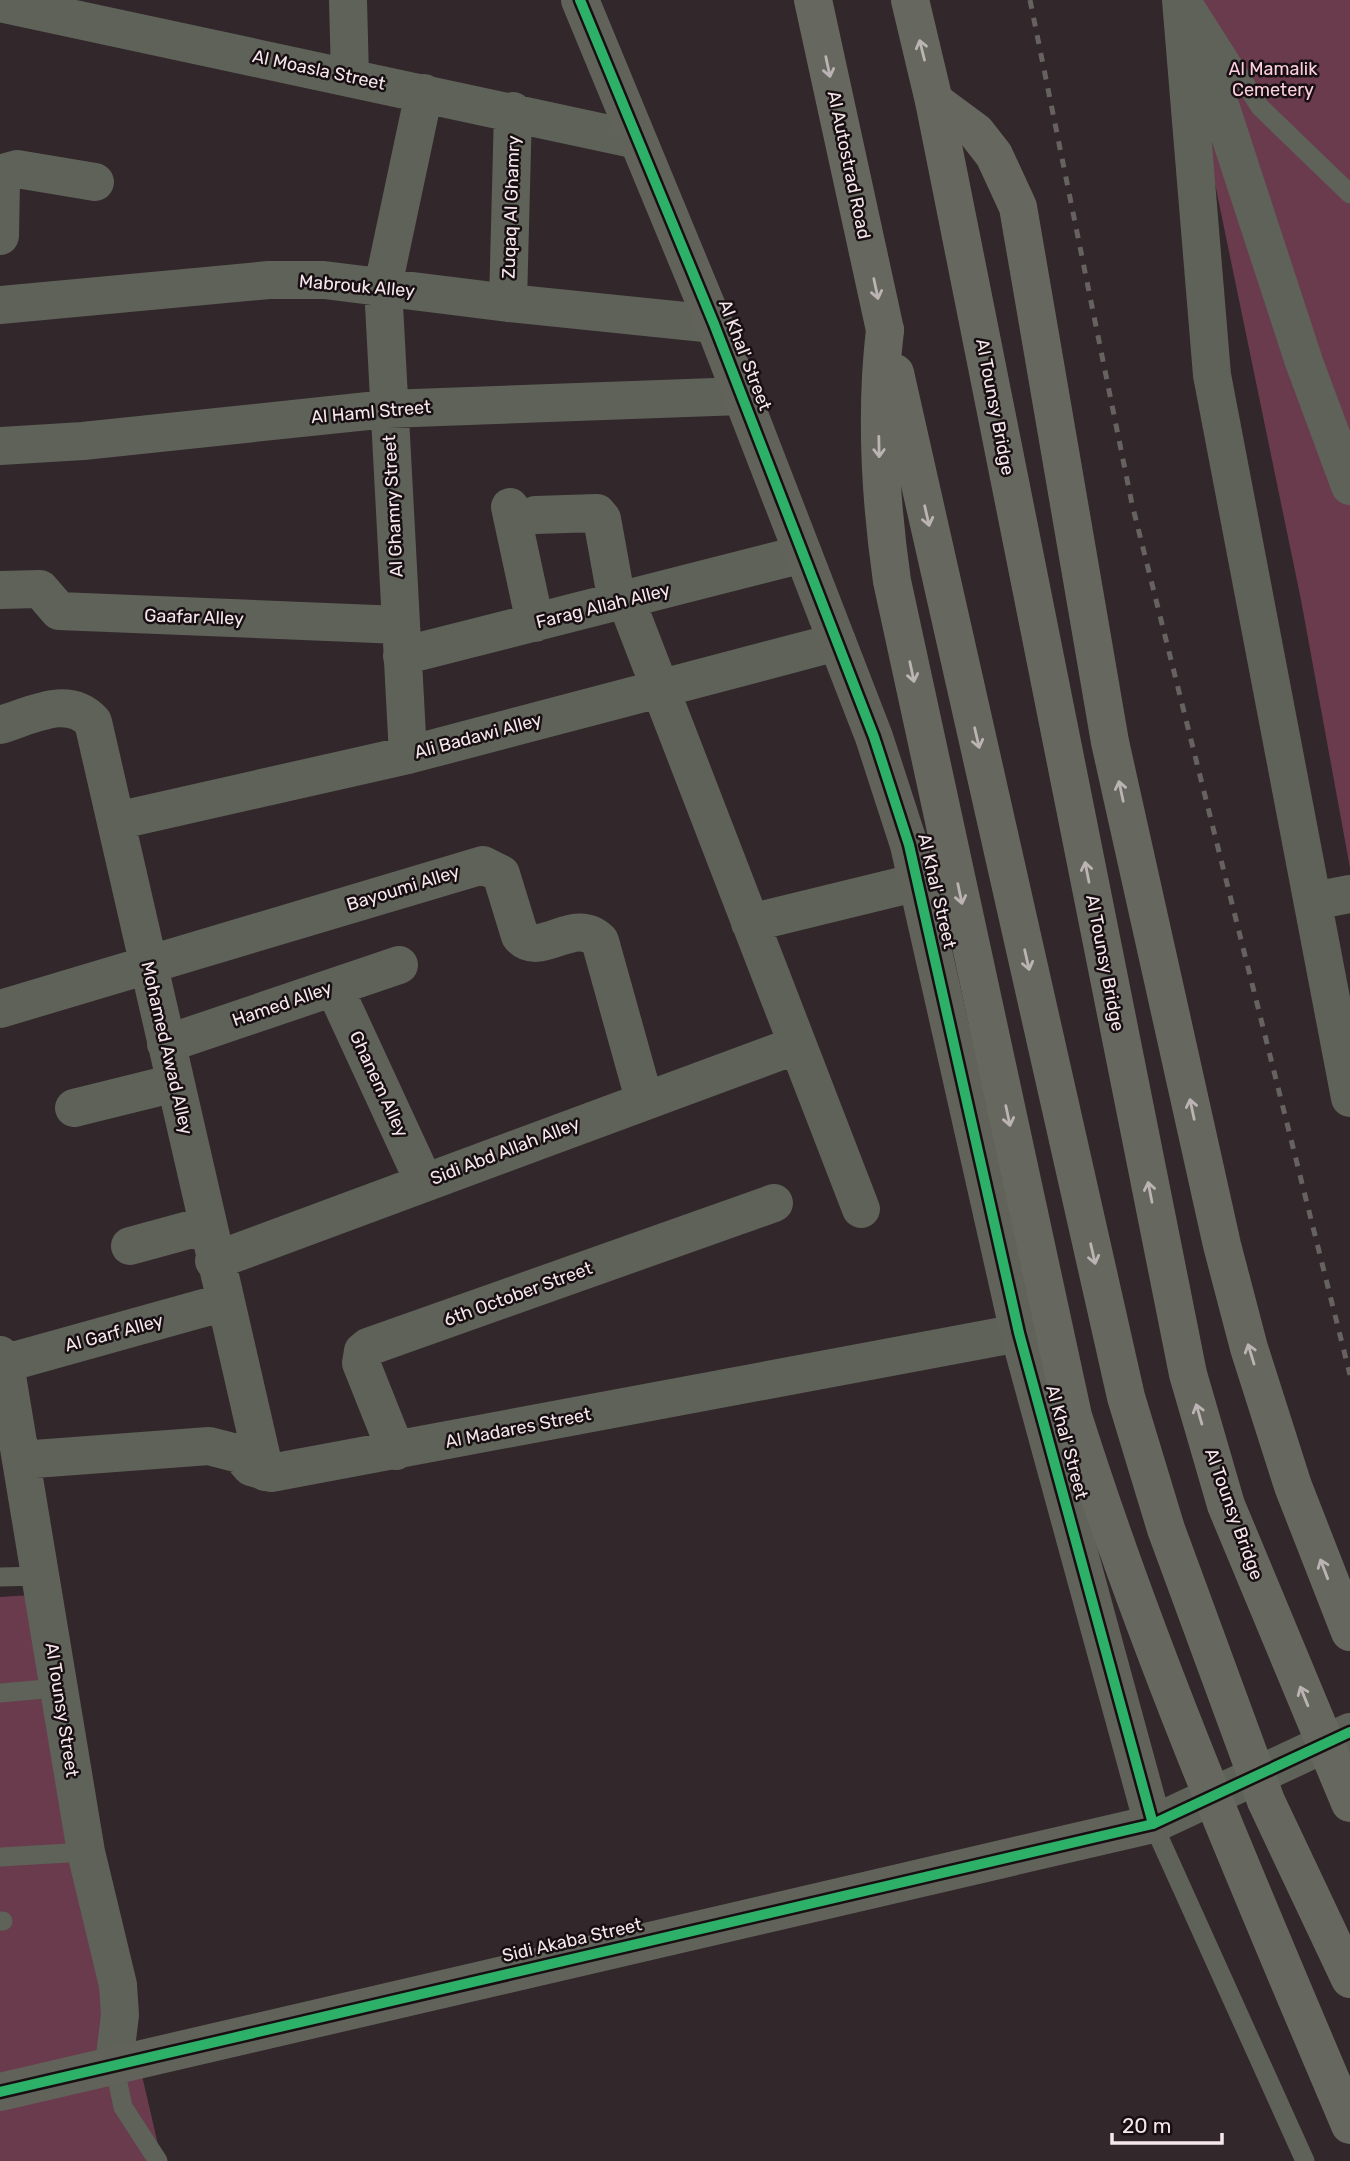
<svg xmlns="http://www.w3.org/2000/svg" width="1350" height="2161" font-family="Rubik,sans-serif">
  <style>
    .green { fill: #693b4d }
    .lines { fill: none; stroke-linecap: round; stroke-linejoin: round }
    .lane { stroke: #5e6259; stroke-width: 19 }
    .street { stroke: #5e6259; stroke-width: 38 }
    .secondary { stroke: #61635b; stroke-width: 38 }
    .highway { stroke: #66685f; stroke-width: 38 }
    .rail { stroke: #656260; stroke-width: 5; stroke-dasharray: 9 9; stroke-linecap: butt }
    .highway-bridge { stroke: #66685f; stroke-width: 38 }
    .cycleway-casing { stroke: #180f12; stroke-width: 15 }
    .cycleway { stroke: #2db169; stroke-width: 10 }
    .oneway { stroke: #bcb4b4 }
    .labels { text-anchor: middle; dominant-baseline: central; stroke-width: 5; stroke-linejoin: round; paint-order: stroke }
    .park-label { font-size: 18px; fill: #fed0df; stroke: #180f12 }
    .street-label { font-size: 18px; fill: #f6e7ec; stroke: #180f12 }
  </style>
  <rect width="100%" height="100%" fill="#32272a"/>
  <path class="green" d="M1177,0h173v868l-49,-268z
    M31,1595l128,554 8,12h-167v-564z"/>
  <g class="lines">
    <path class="lane" d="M1192,0l68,107 90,87
      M0,1577l42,-1
      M0,1693l57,-5
      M1153,1824l152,337
      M0,1857l86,-5
      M0,1921h3
      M114,2064l9,43 35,54"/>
    <path class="street" d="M348,0l2,77
      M1181,0l31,375 138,723
      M0,3l637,137
      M1200,44l104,318 46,124
      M0,236l1,-54 5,-10 11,-3 78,13
      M508,303l5,-192
      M0,305l269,-25h55l184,23 206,21
      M0,446l83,-5 304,-32 355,-13
      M510,507l25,116
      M535,515l62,-2 5,6 15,83
      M0,590l40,-1 19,22 341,14
      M626,600l235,609
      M402,656l401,-102
      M0,725c31,-9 68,-31 93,-3l172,750
      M408,755l-25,-469 41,-193
      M116,821l292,-66 429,-113
      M1314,901l36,-7
      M750,923l168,-41
      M334,987l90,195
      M0,1009l483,-144 18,9 19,62c21,23 54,-21 80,5l44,158
      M166,1044l233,-79
      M74,1108l101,-25
      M130,1246l77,-21
      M214,1261l583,-216
      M0,1355l7,21 79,476 32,133 2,30 -6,49
      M3,1364l222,-62
      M396,1451l-35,-88 2,-12 5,-4 406,-144
      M21,1460l188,-14 31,8 11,13 20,6 748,-140
      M1153,1824l197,-92"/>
    <path class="secondary" d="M0,2092l1153,-268 -134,-491 -110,-488 -35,-108 -160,-413 -134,-324"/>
    <path class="highway" d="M813,0l72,330
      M910,0l24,101 42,31 18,23 24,52 92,535 112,503 27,103 44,138 57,146"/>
    <path class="rail" d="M1030,0l102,504 218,871"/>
    <path class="highway-bridge" d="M934,101l254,1273 38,131 124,298
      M885,330c-10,84 -5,167 7,251l181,835c77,243 178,475 277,709
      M895,373l231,1024 40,132 100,272 84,178"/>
    <g class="cycleway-casing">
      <path id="cycleway" d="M580,0l134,324 160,413 35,108 110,488 134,491
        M0,2092l1153,-268 197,-92"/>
    </g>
    <use href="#cycleway" class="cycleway"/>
  </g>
  <defs><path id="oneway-shaft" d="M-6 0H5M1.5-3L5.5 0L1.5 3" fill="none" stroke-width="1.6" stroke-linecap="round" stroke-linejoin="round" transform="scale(1.75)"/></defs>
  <g class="oneway">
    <use href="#oneway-shaft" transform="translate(922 50) rotate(-104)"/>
    <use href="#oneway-shaft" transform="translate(828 67) rotate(78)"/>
    <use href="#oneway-shaft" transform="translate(876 289) rotate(78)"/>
    <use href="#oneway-shaft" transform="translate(879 447) rotate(89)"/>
    <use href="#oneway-shaft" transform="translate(927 516) rotate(77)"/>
    <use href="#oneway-shaft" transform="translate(912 672) rotate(78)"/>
    <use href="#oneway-shaft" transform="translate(977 738) rotate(77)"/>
    <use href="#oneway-shaft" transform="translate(1121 791) rotate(-102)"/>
    <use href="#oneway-shaft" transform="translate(1087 872) rotate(-101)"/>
    <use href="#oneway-shaft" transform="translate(960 894) rotate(78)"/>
    <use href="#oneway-shaft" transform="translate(1027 960) rotate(77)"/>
    <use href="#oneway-shaft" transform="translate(1192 1109) rotate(-102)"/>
    <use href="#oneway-shaft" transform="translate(1008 1116) rotate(78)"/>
    <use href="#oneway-shaft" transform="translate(1150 1192) rotate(-101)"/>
    <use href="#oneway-shaft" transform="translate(1093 1254) rotate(77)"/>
    <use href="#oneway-shaft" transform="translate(1251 1354) rotate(-107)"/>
    <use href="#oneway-shaft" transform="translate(1199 1414) rotate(-106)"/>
    <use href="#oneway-shaft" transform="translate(1324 1569) rotate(-111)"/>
    <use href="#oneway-shaft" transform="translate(1304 1696) rotate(-112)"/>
  </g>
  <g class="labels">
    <g class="park-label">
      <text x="1273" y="69">Al Mamalik<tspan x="1273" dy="21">Cemetery</tspan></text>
    </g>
    <g class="street-label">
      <text transform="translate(319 70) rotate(12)">Al Moasla Street</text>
      <text transform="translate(849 165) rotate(78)">Al Autostrad Road</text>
      <text transform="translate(511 207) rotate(-88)">Zuqaq Al Ghamry</text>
      <text transform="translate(357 286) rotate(5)">Mabrouk Alley</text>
      <text transform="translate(745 355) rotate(69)">Al Khal' Street</text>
      <text transform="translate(995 407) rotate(79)">Al Tounsy Bridge</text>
      <text transform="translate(371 412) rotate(-5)">Al Haml Street</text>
      <text transform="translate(393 506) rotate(-93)">Al Ghamry Street</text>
      <text transform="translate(603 606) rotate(-14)">Farag Allah Alley</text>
      <text transform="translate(194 617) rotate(2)">Gaafar Alley</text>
      <text transform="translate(478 736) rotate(-15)">Ali Badawi Alley</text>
      <text transform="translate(403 888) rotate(-17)">Bayoumi Alley</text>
      <text transform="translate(937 891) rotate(77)">Al Khal' Street</text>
      <text transform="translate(1105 963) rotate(79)">Al Tounsy Bridge</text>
      <text transform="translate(282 1004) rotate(-19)">Hamed Alley</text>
      <text transform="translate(167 1048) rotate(77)">Mohamed Awad Alley</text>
      <text transform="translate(379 1084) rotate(65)">Ghanem Alley</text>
      <text transform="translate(505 1151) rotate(-21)">Sidi Abd Allah Alley</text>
      <text transform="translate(518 1294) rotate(-20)">6th October Street</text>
      <text transform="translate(114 1333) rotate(-15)">Al Garf Alley</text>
      <text transform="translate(518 1428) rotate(-11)">Al Madares Street</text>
      <text transform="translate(1067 1442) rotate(75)">Al Khal' Street</text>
      <text transform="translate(1234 1514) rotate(70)">Al Tounsy Bridge</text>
      <text transform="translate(62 1710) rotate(81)">Al Tounsy Street</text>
      <text transform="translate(572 1940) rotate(-13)">Sidi Akaba Street</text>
    </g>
  </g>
  <path d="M1112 2133v10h110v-10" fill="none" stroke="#f6e7ec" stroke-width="3.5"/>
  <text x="1122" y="2133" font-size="21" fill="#f6e7ec" stroke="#180f12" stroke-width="5" paint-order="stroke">20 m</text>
</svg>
